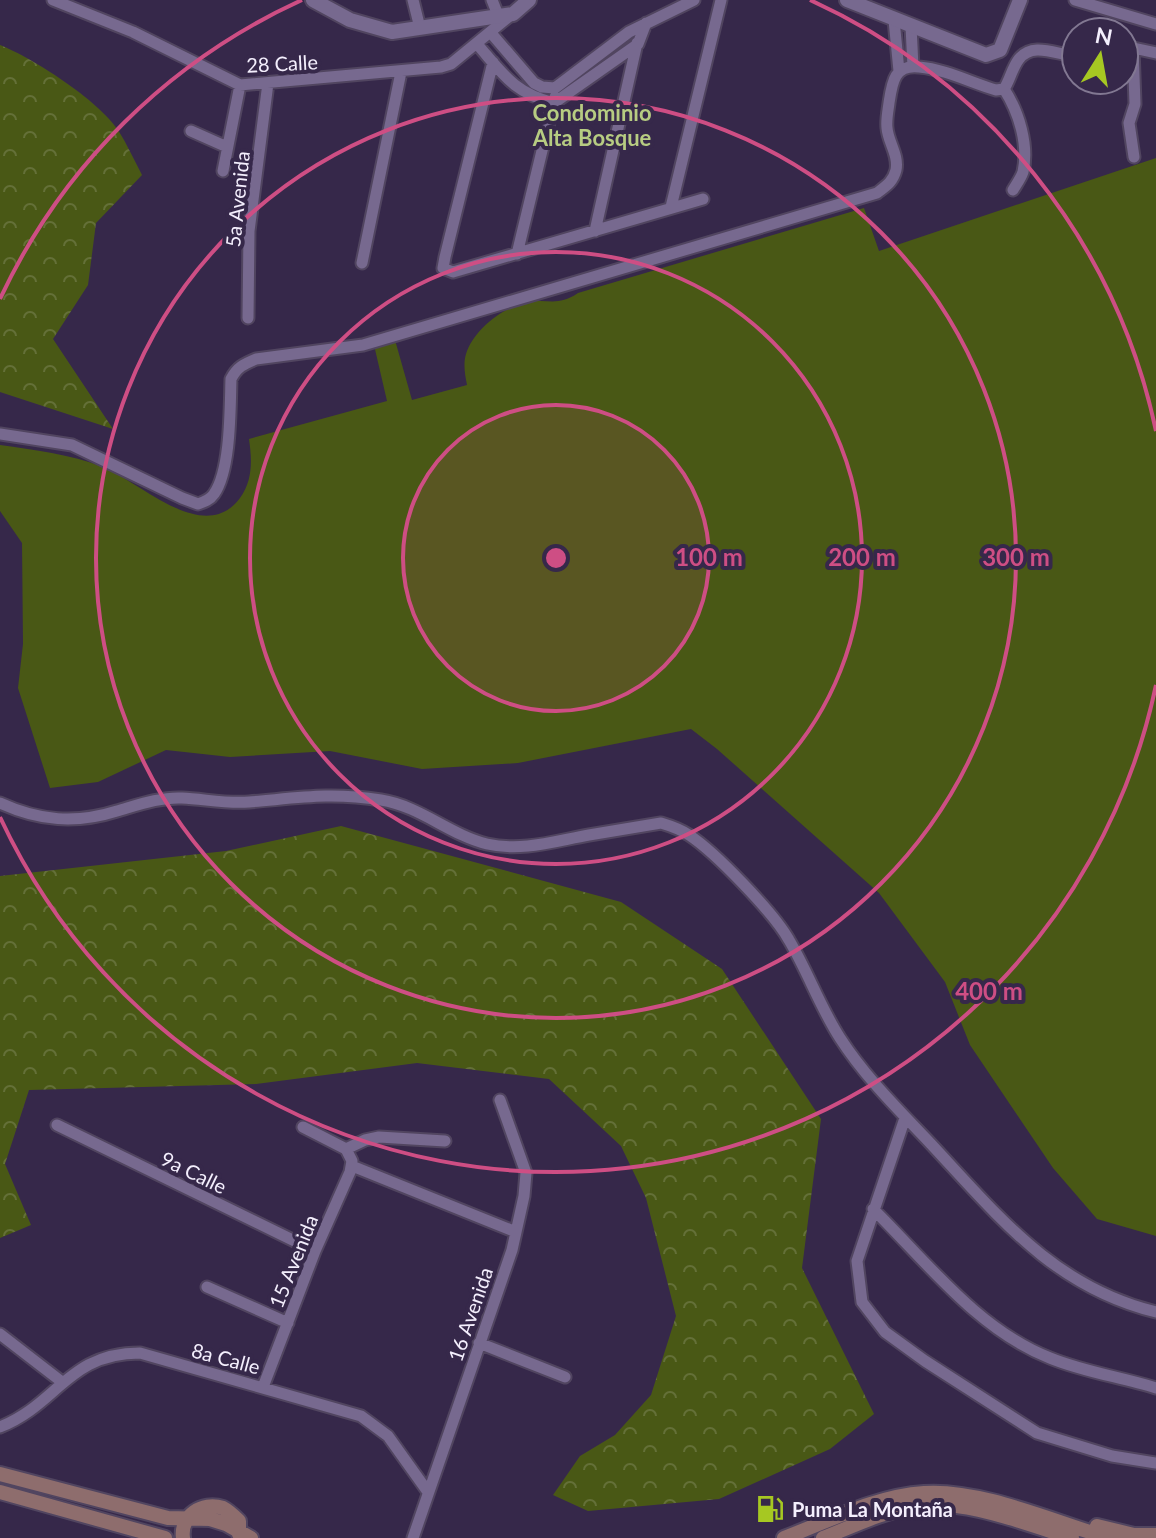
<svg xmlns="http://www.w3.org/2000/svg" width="1156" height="1538" font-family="Lato,sans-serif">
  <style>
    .grass { fill: #495815 }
    .forest { fill: url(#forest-crowns) }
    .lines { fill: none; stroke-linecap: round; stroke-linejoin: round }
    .minor-casing { stroke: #514560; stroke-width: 15 }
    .tertiary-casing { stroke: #514560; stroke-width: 18 }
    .secondary-casing { stroke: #514560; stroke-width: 18 }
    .minor { stroke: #77698f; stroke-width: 11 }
    .tertiary { stroke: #77698f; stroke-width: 14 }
    .secondary { stroke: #8e6d6d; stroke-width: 14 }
    .ring { fill: none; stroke: #ce4e84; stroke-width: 4 }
    .labels { text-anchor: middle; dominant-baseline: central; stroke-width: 8; stroke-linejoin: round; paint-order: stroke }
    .street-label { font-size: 20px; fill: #f4effd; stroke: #36284a }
    .poi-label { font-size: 20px; font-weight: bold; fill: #f4effd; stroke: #36284a; text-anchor: start }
    .neighbourhood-label { font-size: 22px; font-weight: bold; fill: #b7cc82; stroke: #36284a }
    .centre { fill: #ce4e84; stroke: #36284a; stroke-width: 4 }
    .ring-label { font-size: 24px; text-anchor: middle; font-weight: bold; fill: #ce4e84; stroke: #36284a; stroke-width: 8; stroke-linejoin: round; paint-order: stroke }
  </style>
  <defs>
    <pattern id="forest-crowns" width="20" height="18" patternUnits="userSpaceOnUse" patternTransform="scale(2)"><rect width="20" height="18" fill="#495815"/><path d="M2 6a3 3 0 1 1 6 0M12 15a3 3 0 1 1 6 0" fill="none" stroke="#647038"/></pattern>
  </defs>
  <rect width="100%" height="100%" fill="#36284a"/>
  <path class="grass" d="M1156,158v1078l-59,-17 -44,-51 -83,-123 -25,-63 -66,-89 -162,-144 -26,-20 -173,34 -96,6 -92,-18 -100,6 -64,-7 -68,32 -48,6 -32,-100 5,-44 -1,-101 -22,-32v-66c34,5 70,9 103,22 39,16 101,79 137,31 13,-18 12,-38 9,-59l138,-38 -13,-56 21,-5 17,60 55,-15c-2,-10 -4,-21 -1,-31 7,-23 35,-46 59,-51 22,-6 31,5 53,-10l286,-85 15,43z"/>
  <path class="forest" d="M0,45c33,13 98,55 118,85 9,14 16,30 24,45l-46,48 -8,62 -35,54 60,90 -113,-37z
    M341,826l280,76 101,67 99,150 -19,149 72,146 -44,35 -111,50 -131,12 -35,-16 27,-39 35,-21 36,-40 25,-79 -30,-118 -25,-52 -72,-67 -132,-16 -161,21 -227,6 -24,74 26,61 -31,13v-362l226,-25z"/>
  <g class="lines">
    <g class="minor-casing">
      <path id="minor" d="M53,0l80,32 107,53 201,-18 10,-3 61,-50
        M413,0l7,28
        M492,0l6,15
        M1075,0l81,24
        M894,20l5,51
        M911,26l2,41
        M491,33l43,50 8,4 13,1 74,-56 65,-32
        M477,44c26,30 37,49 77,59l84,-59 8,-21
        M1124,46l32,7
        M1133,48l2,56 -6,19 5,34
        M493,62l-48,195 -2,11 10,4 250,-73
        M1004,89c15,23 25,56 19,83 -2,6 -7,13 -10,18
        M191,131l36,16
        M223,171l17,-86
        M671,207l50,-207
        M595,231l42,-188
        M517,254l38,-157
        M362,263l39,-191
        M248,318l1,-87 19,-148
        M0,434l72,11 110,53 16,6c6,-2 12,-4 16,-10 17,-24 16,-86 17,-115 6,-12 13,-15 25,-20l107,-14 514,-152c9,-7 16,-11 19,-23 3,-15 -8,-28 -9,-42 -1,-8 1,-17 2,-25 3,-20 5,-39 30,-36 26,2 53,16 77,23l8,-1c6,-9 8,-21 15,-30 14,-18 38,-4 57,-3
        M0,803c39,18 76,21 117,8 21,-6 43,-14 65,-13 22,1 45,6 67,4 49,-4 81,-10 132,-2 39,6 69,35 106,44 35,8 68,-3 102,-9 24,-4 48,-8 72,-12 10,3 19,6 28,12 26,17 85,78 100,105 19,32 31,67 51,98 25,39 59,72 91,106 68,73 123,143 225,168
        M905,1118l-48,143 5,41 23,30 40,29 112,72 75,23 44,7
        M57,1125l258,126
        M303,1127l43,22
        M346,1149l19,-9 14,-3 66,4
        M352,1166l164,66
        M873,1209c53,52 105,121 177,149 34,14 71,19 106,30
        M207,1287l81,36
        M0,1334l62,48
        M479,1343l86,34
        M263,1387l52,-136 35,-79 2,-11 -6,-12
        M0,1427c58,-23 68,-74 140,-74l221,63 27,20 40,56
        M413,1538l99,-288 12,-54 2,-23 -26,-73"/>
    </g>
    <g class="tertiary-casing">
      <path id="tertiary" d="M313,0l37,20 42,12 121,-18 16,-14
        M847,0l139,55 14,-5 20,-50"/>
    </g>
    <g class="secondary-casing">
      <path id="secondary" d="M0,1474l168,44 42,1 16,5 25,14
        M0,1492l165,46
        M1097,1526l37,9h22
        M183,1538c-3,-22 19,-37 40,-30 6,3 11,8 16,13v13
        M784,1538c45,-17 92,-42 140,-45 57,-4 130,29 185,45
        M823,1538c30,-12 61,-27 93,-32 53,-7 106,17 156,32"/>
    </g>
    <use href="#minor" class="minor"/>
    <use href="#tertiary" class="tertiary"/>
    <use href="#secondary" class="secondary"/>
  </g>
  <circle cx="556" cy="558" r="153" fill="#ce4e84" fill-opacity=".12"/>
  <g class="ring">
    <circle cx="556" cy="558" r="153"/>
    <circle cx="556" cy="558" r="306"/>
    <circle cx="556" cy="558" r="460"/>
    <path d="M1156 685A613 613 0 0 1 0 817M0 299A613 613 0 0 1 302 0M810 0A613 613 0 0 1 1156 431"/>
  </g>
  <defs>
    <g id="fuel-bare" transform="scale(2.16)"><path d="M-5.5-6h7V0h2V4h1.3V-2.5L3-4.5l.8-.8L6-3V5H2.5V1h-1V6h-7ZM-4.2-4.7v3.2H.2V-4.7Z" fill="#a6c822" stroke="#36284a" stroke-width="2.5" paint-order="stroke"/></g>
  </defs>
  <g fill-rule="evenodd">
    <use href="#fuel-bare" x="770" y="1509"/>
  </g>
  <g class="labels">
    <g class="street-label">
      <text transform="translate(282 63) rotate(-3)">28 Calle</text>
      <text transform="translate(237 199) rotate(-84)">5a Avenida</text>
      <text transform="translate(194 1172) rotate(26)">9a Calle</text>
      <text transform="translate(293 1261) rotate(-68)">15 Avenida</text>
      <text transform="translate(470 1314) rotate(-71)">16 Avenida</text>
      <text transform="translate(226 1358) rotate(15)">8a Calle</text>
    </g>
    <g class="poi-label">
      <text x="792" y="1509">Puma La Montaña</text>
    </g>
    <g class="neighbourhood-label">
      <text x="592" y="112">Condominio<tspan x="592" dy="25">Alta Bosque</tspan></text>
    </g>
  </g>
  <circle cx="556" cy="558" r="12" class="centre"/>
  <g class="ring-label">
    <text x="709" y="566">100 m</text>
    <text x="862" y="566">200 m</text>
    <text x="1016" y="566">300 m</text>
    <text x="989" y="1000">400 m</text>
  </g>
  <g transform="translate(1100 56) rotate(11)"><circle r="38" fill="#36284a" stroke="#827892" stroke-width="2"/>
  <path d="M0-6L14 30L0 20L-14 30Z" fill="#a6c822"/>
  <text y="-12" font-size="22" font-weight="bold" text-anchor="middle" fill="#f4effd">N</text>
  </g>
</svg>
